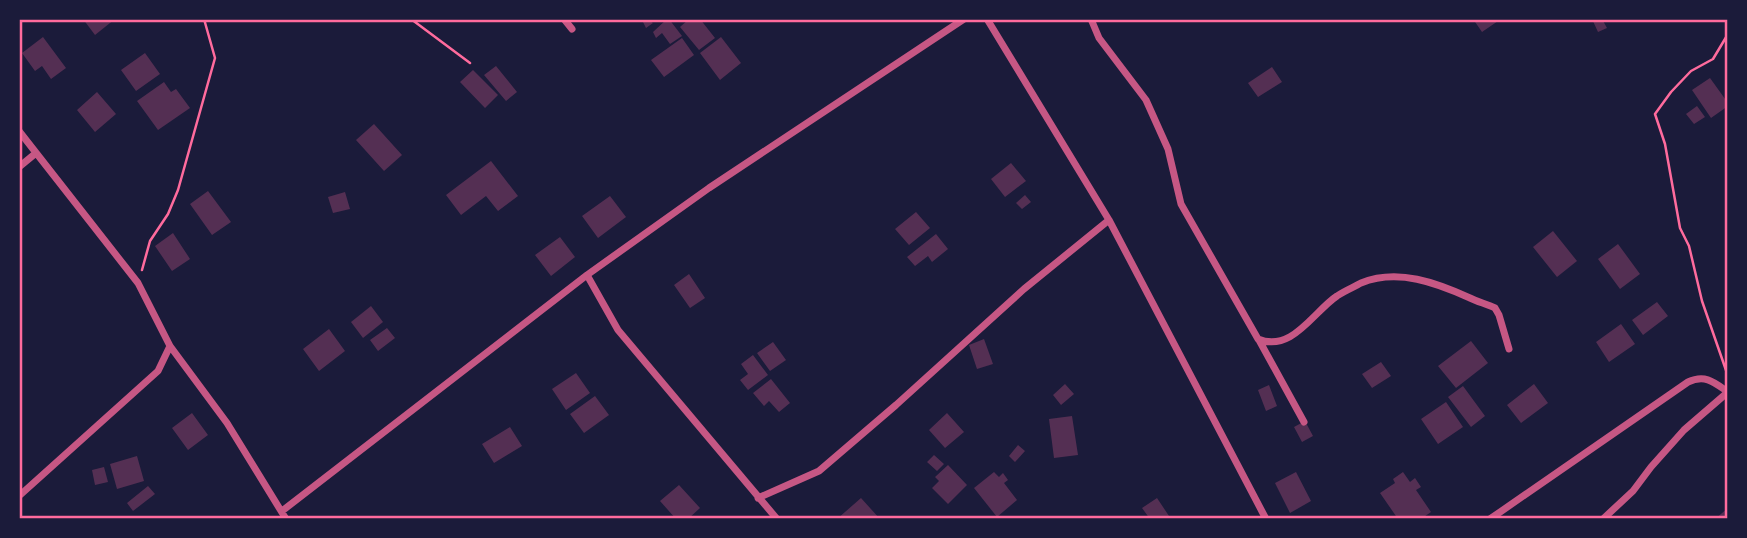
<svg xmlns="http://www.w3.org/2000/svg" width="1747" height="538" font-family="'Zilla Slab',serif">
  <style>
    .building { fill: #542f53 }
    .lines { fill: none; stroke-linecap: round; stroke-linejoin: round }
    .path { stroke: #ff6b9d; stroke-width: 2.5 }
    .minor { stroke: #c65784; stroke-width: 7 }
    .neatline { fill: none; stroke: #ff6b9d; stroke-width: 2.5 }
  </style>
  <rect width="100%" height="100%" fill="#1b1b3a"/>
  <path class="building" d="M83,19h32l-20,16z
    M647,19l6,4 -7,5 -3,-6z
    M667,19h2l13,17 -12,8 -8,-11 -6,5 -3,-6z
    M689,19h11l15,19 -16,12 -19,-23z
    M1473,19h28l-19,13z
    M1592,19h10l5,9 -9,4z
    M43,37l23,31 -15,11 -9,-13 -7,5 -13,-18z
    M721,37l20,26 -21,17 -20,-27z
    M682,38l12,17 -30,22 -13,-17z
    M145,53l15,21 -24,17 -15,-21z
    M496,66l21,26 -11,9 -22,-26z
    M1272,67l10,15 -24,15 -10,-14z
    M473,70l25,25 -13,13 -25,-26z
    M1710,78l18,25v3l-17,12 -19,-28z
    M164,82l7,10 5,-3 14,19 -32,22 -21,-29z
    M97,92l19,22 -21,18 -18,-22z
    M1697,106l8,11 -11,7 -8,-10z
    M374,124l28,31 -18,16 -28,-31z
    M491,161l27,35 -20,15 -12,-15 -25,19 -15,-20z
    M1011,163l15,18 -21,16 -14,-18z
    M208,191l23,31 -19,13 -22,-31z
    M345,192l5,17 -17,4 -5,-16z
    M1025,195l6,7 -9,7 -6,-6z
    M610,196l16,21 -28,21 -16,-22z
    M916,212l14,16 -21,17 -14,-16z
    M1553,231l24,30 -20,16 -24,-30z
    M173,233l17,26 -18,12 -17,-25z
    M936,234l12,15 -16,13 -4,-6 -13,10 -8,-9z
    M560,237l15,20 -24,19 -16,-21z
    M1618,244l22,30 -20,15 -22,-30z
    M689,274l16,24 -15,10 -16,-23z
    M1657,302l11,14 -25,19 -11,-15z
    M371,306l12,16 -20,16 -12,-16z
    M1621,324l14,20 -26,18 -13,-20z
    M387,328l8,10 -17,13 -8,-11z
    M329,329l16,22 -26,20 -16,-22z
    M984,339l9,25 -16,5 -8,-24z
    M1471,341l17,22 -32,25 -18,-22z
    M773,342l13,18 -16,11 -13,-18z
    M753,355l15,20 -20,15 -8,-10 8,-6 -7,-10z
    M1381,362l10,14 -19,12 -10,-14z
    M576,373l14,20 -24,17 -14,-21z
    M771,379l19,24 -11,9 -10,-11 -5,5 -11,-13z
    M1065,384l9,10 -13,11 -8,-10z
    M1534,384l14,19 -27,20 -14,-18z
    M1269,385l8,21 -11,5 -8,-21z
    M1463,386l22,30 -14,11 -23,-30z
    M595,396l14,19 -25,18 -14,-19z
    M1446,402l17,25 -25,17 -17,-25z
    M192,413l16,22 -20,15 -16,-22z
    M947,413l17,19 -19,16 -16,-18z
    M1072,416l6,39 -24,3 -5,-39z
    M1305,421l8,15 -11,6 -8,-15z
    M510,427l12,19 -28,17 -12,-19z
    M1018,445l7,6 -10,11 -6,-6z
    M934,455l10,9 -7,7 -10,-9z
    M137,456l7,25 -27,8 -7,-25z
    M948,465l19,20 -19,19 -16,-16 7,-7 -4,-4z
    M104,467l4,15 -13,3 -3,-15z
    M994,472l5,5 4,-4 5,7 -4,3 13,17 -20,17 -23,-29z
    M1296,472l15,29 -21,12 -15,-30z
    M1403,472l7,10 5,-4 6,9 -5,3 15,22 -10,7h-23l-18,-26 15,-10 -2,-4z
    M679,485l21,23 -12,11h-12l-16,-18z
    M148,486l7,8 -22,17 -6,-8z
    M861,498l19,21h-43z
    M1157,498l14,21h-21l-8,-11z
    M1728,508v11h-13z"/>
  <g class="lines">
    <path class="path" d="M411,19l59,44
      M1728,34l-15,25 -22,12 -20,21 -16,22 10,30 15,84 9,18 13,55 26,75
      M142,270l8,-29 18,-27 10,-24 37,-132 -11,-39"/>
    <path class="minor" d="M564,19l8,10
      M987,19l122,201 157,299
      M1091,19l8,19 47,62 22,49 13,55 77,135c34,14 55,-27 79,-43 7,-5 17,-9 24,-13 37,-15 76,0 109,15 8,4 17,6 25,10l4,7 10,34
      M19,131l119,152 32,63 -12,25 -139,125
      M19,167l17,-14
      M587,275l31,55 159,189
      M1259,340l45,82
      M170,346l57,77 59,96
      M758,498l61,-27 77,-66 128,-116 85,-69
      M282,511l305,-236 122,-87 255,-169
      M1490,519l198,-137c17,-8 26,0 40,10
      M1603,519l30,-28 18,-24 33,-37 44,-38"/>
  </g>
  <rect width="1747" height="538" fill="none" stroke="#1b1b3a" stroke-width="42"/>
  <rect x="21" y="21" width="1705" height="496" class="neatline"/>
</svg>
